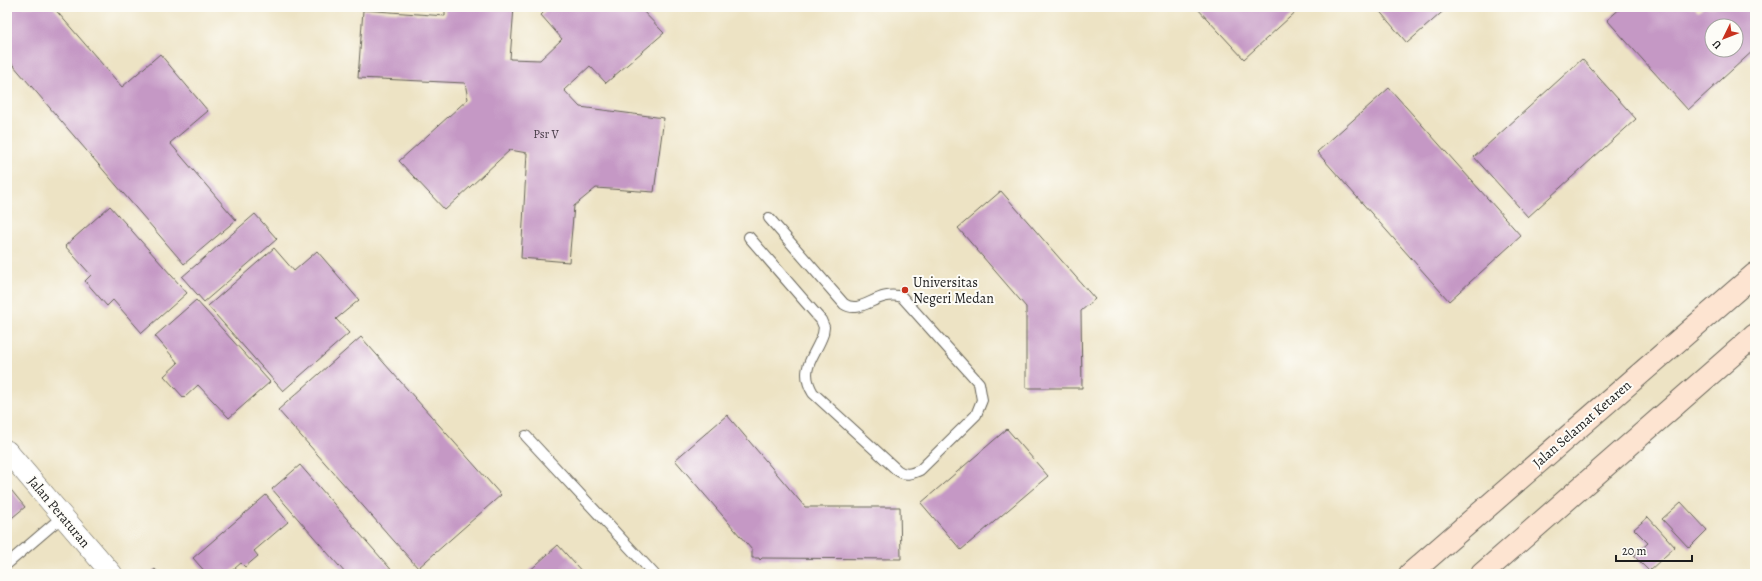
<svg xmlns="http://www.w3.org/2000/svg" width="1762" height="581" font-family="Alegreya,serif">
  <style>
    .building { fill: #c598c5; fill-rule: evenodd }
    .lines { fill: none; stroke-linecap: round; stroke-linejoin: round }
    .lane-casing { stroke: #656257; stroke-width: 12 }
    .street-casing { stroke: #656257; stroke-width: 22 }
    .secondary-casing { stroke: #656257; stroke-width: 24 }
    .lane { stroke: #fff; stroke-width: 10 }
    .street { stroke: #fff; stroke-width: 21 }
    .secondary { stroke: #fde4d1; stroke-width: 22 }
    .poi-dot { fill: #c8321e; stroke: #fdfcf7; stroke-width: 1.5 }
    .labels { text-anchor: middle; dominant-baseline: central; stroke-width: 4; stroke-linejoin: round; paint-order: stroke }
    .number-label { font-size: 12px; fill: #463b46 }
    .poi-label { font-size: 14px; fill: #1c1c1c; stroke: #fdfcf7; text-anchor: start }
    .street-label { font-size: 14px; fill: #1c1c1c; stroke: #fdfcf7 }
  </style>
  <rect width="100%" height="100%" fill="#fdfcf7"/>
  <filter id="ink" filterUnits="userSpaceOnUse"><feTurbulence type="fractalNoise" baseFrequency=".025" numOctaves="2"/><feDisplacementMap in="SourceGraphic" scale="8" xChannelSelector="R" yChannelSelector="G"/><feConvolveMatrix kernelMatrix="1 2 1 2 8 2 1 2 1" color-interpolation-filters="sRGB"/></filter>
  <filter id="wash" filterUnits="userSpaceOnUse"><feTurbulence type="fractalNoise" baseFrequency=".012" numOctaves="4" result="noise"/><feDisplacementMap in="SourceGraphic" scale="16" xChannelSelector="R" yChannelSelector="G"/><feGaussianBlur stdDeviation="0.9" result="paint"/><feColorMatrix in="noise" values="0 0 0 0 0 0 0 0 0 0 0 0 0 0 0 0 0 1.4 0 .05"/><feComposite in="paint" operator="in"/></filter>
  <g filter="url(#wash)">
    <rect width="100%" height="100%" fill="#ede3c4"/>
    <g id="blocks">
      <path class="building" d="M7,7h46l69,80 38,-33 48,57 -38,32 66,77 -52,44 -177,-206z
        M445,7h69l-4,52 30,1 22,-21 -21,-24 8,-8h90l25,26 -58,50 -16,-17 -26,24 16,17 84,11 -10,74 -58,-4 -22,18 -5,56 -48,-4 6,-105 -17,-3 -65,60 -46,-49 69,-62 -3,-16 -107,-5 5,-68 82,6z
        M1196,7h105l-57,52z
        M1376,7h72l-41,36z
        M1622,7h72l4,5 6,-5h51v42l-67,61 -81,-90zM1712,26h24v24h-24z
        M1582,59l54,60 -108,98 -54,-60z
        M1389,88l132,148 -72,65 -132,-149z
        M1001,191l94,108 -14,12 1,77h-56v-81l-68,-79z
        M110,206l77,87 -45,40 -29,-33 -6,6 -22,-25 6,-6 -26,-29z
        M255,214l22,25 -73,63 -22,-25z
        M274,248l20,23 23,-20 42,49 -23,19 13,14 -66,58 -75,-85z
        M196,300l74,82 -41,36 -31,-33 -14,13 -20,-22 14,-13 -23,-27z
        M361,337l140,158 -83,73 -140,-158z
        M727,415l78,92h95l1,52 -139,-1 -2,2 -1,-2h-7v-8l-77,-90z
        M1007,429l41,47 -87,74 -40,-47z
        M300,465l54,62 41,47h-49l-20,-23 -54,-62z
        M7,485l18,22 -18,15z
        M266,495l22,27 -34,29 4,5 -13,11 -4,-4 -13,11h-21l-14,-16z
        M1681,502l26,28 -18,18 -27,-29z
        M1648,517l27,30 -26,24 -15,-15 14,-13 -14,-14z
        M558,545l26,29h-58z
        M155,569l5,5h-11z"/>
    </g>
  </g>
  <g filter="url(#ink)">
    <use href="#blocks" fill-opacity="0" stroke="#656257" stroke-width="1"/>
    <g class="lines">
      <g class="lane-casing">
        <path id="lane" d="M749,237l72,83 3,7 -1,7c-8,23 -25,34 -10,59l84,77c8,6 14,4 23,0l56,-55 6,-15 -3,-17 -77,-86c-25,-8 -40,19 -58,7l-75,-86
          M526,436l128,138
          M7,564l56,-48"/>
      </g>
      <g class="street-casing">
        <path id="street" d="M7,451l105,123"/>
      </g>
      <g class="secondary-casing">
        <path id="secondary" d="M1410,574l345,-300
          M1482,574l273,-239"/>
      </g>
      <use href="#lane" class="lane"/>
      <use href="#street" class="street"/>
      <use href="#secondary" class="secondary"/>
    </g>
  </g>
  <circle class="poi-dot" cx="905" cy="290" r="4"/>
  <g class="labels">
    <g class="number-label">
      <text x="546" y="134">Psr V</text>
    </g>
    <g class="poi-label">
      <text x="913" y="282">Universitas<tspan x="913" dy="16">Negeri Medan</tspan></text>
    </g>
    <g class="street-label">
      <text transform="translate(1582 424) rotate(-41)">Jalan Selamat Ketaren</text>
      <text transform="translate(59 512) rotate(50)">Jalan Peraturan</text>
    </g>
  </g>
  <rect width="1762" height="581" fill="none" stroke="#fdfcf7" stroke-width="24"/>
  <g transform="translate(1724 38) rotate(227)"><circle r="19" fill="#fdfcf7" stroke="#a3a29f"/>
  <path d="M0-3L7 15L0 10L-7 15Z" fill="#c8321e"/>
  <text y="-6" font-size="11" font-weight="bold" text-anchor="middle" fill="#1c1c1c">U</text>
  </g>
  <path d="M1616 555v6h76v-6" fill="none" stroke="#1c1c1c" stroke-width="2"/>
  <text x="1622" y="555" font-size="12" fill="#1c1c1c" stroke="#fdfcf7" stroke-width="3" paint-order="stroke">20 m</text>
</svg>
